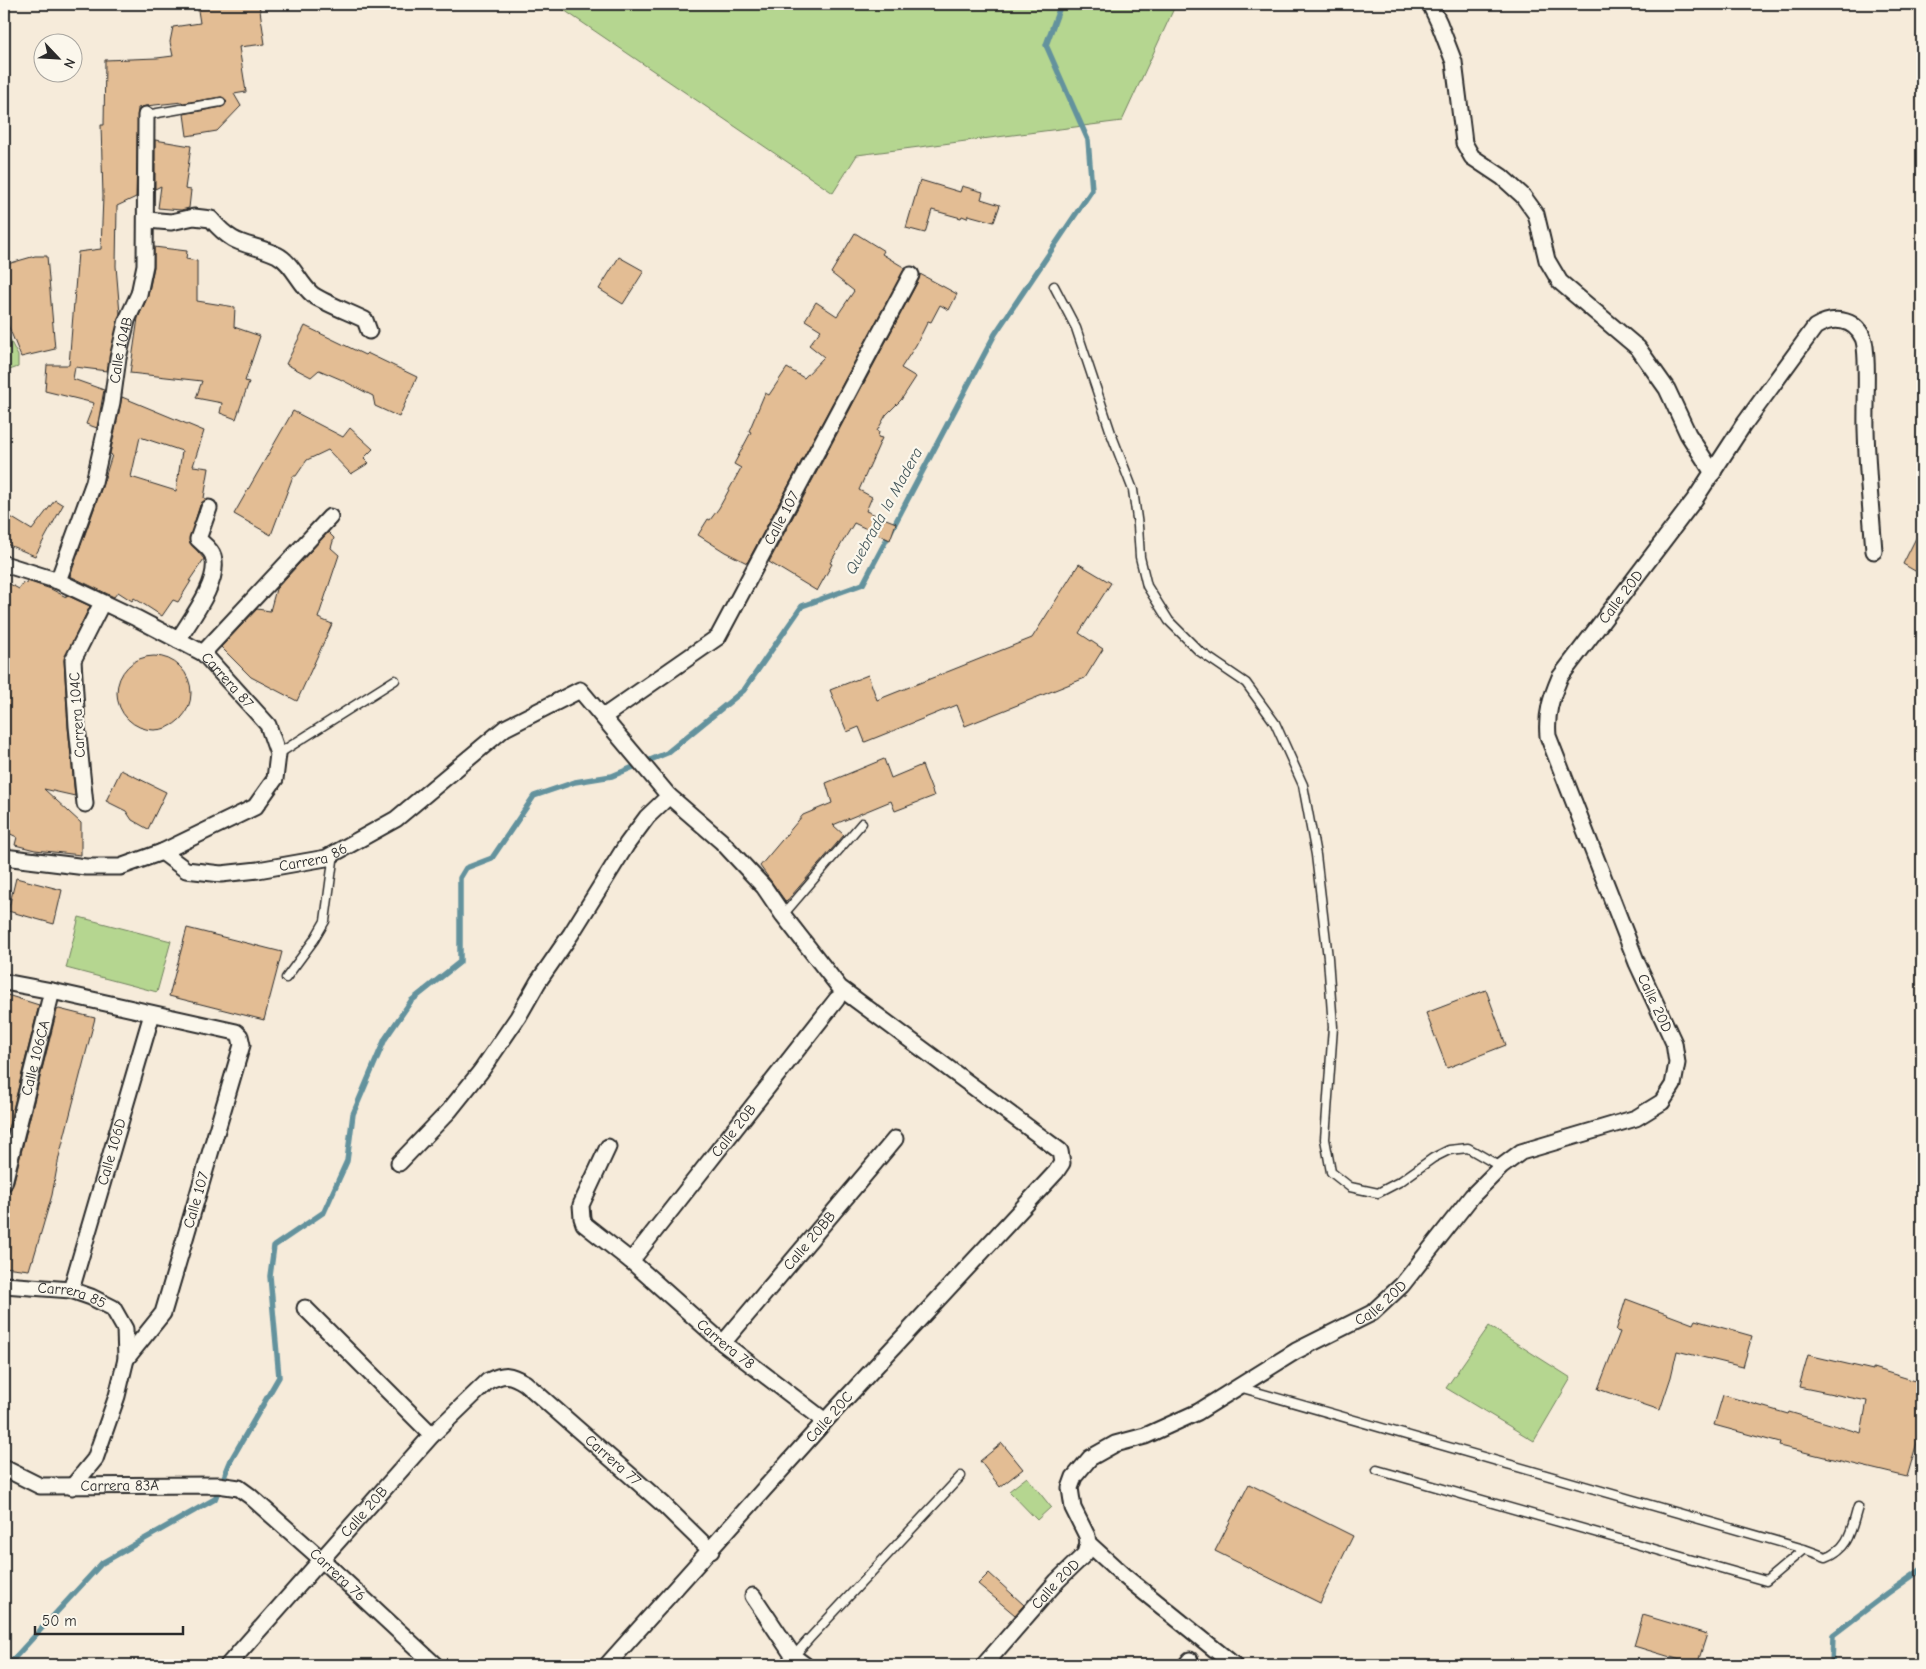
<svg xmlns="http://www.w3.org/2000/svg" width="1926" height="1669" font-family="'Comic Neue',sans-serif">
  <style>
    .green { fill: #b5d690; stroke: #70805e }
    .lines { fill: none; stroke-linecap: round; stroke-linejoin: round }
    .stream { stroke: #64929d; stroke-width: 5.5 }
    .building { fill: #e3bd94; stroke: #2b2b2b; fill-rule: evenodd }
    .lane-casing { stroke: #2b2b2b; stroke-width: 11 }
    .street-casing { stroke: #2b2b2b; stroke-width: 19 }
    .lane { stroke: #fbf7ec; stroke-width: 8 }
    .street { stroke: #fbf7ec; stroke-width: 15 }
    .labels { text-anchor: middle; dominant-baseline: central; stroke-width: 4.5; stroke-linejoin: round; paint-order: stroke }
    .street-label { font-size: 15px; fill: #2b2b2b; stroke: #fbf7ec }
    .water-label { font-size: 16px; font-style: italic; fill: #43565a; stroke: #fbf7ec }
  </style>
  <rect width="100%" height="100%" fill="#f6ebda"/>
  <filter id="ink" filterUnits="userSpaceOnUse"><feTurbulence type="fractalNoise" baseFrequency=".02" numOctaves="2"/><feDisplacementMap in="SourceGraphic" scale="10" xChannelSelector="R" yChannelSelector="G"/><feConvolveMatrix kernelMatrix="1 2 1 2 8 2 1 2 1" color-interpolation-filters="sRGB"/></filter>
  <g filter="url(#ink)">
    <path class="green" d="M555,4h621l-54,117 -265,34 -24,38z
      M4,328l14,28v11l-14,5z
      M79,917l92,24 -14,51 -91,-24z
      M1489,1326l82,52 -37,63 -88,-53z
      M1027,1477l24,30 -14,13 -28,-29z"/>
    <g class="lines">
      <path class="stream" d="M8,1665l94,-102 113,-64 16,-39 48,-83 -9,-101 4,-30 50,-34 23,-51 6,-47 32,-75 26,-38 49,-39v-84l6,-10 26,-10 42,-62 41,-14 37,-6 55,-23 77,-63 58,-84 61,-22 132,-250 97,-144 -4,-50 -42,-95 15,-41
        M1832,1665l1,-30 55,-42 34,-24"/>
    </g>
    <path class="building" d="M197,4h62l6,40 -26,3 7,45 -12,2 7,12 -24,25 -30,5 -3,-22 38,-7 5,-5 -5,-5 -39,6 -1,-1 -36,4 -8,2 -2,89 -19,9 -1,60 4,48 -13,57 -32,-4 -2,12 31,11 -7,38 -11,-4 8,-21 -49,-12 2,-26h22l9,-113 23,-3 2,-53 -2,-71h3l1,-65 52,-2 16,-2 -3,-14 3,-15 27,-4z
      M155,140l36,6 -6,43 6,1 -2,18 -8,2 -23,-2 3,-22 -6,3z
      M920,180l40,12 2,-6 21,6 -2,7 19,6 -6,17 -26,-7 -1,3 -5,-2 -1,2 -29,-8 -7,23 -19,-5z
      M855,233l29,18 -2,3 23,14 -158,295 -22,-11 -27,-17 10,-16 2,1 9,-12 22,-40 -7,-4 17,-32 -2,-1 16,-38 4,2 18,-27 17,10 20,-21 -15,-12 12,-15 -16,-10 11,-18 21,14 17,-25 -23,-18z
      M154,247l33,4 -1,8 11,2v40l38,6 -1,20 26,9 -15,45 4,1 -13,37 -16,-6 2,-10 -26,-5 6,-17 -72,-8 8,-55 10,-22 6,-29z
      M35,256h12l8,93 -34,8 -17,-42v-50z
      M619,257l25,14 -21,33 -24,-15z
      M920,274l37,20 -8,16 -9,-5 -9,17 -3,-1 -12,24 -15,23 15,9 -15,23 -15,15 -9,16 2,1 -1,5 4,1 -23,52 13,7 -6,14 30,12 -6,17 -36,-17 -24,40 2,1 -15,27 -48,-29 150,-283z
      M305,326l60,29 2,-2 50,24 -18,40 -24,-11 -2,-10 -33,-17 -21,-9 -8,7 -25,-13z
      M122,397l82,34 -11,35 16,2 -5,30 3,1 -7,6 -11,36 15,18 -15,22h2l-13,21 -5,-2 -11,16 -28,-18 -2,3 -14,-9 -4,5 -44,-21 33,-92 9,-29 -2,-1zM140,437l42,14 -6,40 -45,-14z
      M293,411l50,26 7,-9 23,21 -9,9 5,5 -18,11 -23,-24 -21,10 -11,16h-3l-22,59 -37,-21z
      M55,500l8,5 -28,51 -31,-13v-30l28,17z
      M1922,526v49l-19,-11z
      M328,532l6,6 -3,10 8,7 -21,63 14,6 -35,77 -46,-24 -30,-30 36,-38 13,2 6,-22z
      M1079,564l32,19 -32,50 24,16 -18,29 -120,48 -8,-21 -92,37 -6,-15 -12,5 -17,-42 38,-15 9,25 155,-62z
      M4,581l15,8 4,-6 3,1 1,-3 24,8 15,8v-2l24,11 -26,54 4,67 7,69 -31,-7 37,34v32l-46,-5 -20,-5 2,-8 -13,-6z
      M117 693a37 37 0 1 1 74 0a37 37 0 1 1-74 0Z
      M884,759l7,19 31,-13 12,31 -39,15 -4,-10 -58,24 11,10 -58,67 -26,-36 43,-51 29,-12 -6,-20z
      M121,770l45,22 -18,37 -16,-9 -6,-9 -20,-10z
      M16,878l46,12 -8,34 -46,-13z
      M187,928l95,24 -18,68 -95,-24z
      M1486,990l20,55 -59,23 -21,-55z
      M4,994l35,11 -35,140z
      M59,1009l36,9 -36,139 -7,38 -19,65h-1l-3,10 -25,-3v-75l6,-2 3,-5 44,-175z
      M1626,1299l67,25 2,-4 57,16 -9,31 -66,-16 -6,26 -11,33 -62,-21 22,-57 -4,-1z
      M1808,1355l65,15v-2l49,15v42l-15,52 -128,-31 1,-3 -66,-18 9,-30 65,19 1,-2 72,21 6,-32 -68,-14z
      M1002,1443l21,26 -23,18 -20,-26z
      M1249,1484l104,52 -33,67 -105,-52z
      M989,1573l35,32 -9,10 -37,-31z
      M1643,1615l64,19 -10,31 -63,-19z"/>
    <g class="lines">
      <g class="lane-casing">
        <path id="lane" d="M146,115l75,-13
          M1054,286l22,42 36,108 21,54 5,36 2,31 7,29 22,35 30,30 47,32 29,40 28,62 13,70 12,103 5,69 -8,112 6,33 19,15 28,6 23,-12 32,-23 16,-8 19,-2 33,19
          M278,754l117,-74
          M783,915l79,-92
          M286,978l28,-38 11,-19 9,-68
          M1239,1387l565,162 22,8c24,-9 25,-28 32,-50
          M1377,1470l389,111 38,-32
          M786,1665l23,-26 152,-163"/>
      </g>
      <g class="street-casing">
        <g id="street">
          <path d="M1430,4l9,19 15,39 9,72 1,9 8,14 30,20 21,19 13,18 11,46 13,22 78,66 29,41 21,45 25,39"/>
          <path d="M147,220l24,2 23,-5 17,2c25,30 36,22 66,36 16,8 22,29 36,40 12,8 38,18 52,25l4,11"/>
          <path id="s1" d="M4,564l54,17 78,37 67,35 65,72 10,29 -3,25 -20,28 -93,45 -42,15h-34l-82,-10"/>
          <path id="s2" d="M58,581l36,-99 18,-80 6,-44 9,-38 12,-26 6,-29 1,-150"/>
          <path d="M178,640c12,-20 43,-59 35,-84 -2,-7 -10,-12 -15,-17l11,-31"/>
          <path d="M203,653l127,-136"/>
          <path id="s3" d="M603,717l115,-80 193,-362"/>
          <path d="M85,804l-8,-78 -4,-66 29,-57"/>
          <path id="s4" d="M162,852l24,18 35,4 37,-4 68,-12 70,-39 109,-91 75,-38 89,106 52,45 43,46 19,28 57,73 220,163 2,12 -6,9 -231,249 -218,244"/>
          <path d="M4,982l48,9 184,41 4,4 2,9 -79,268 -37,46"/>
          <path id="s5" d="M608,1147l-27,58 1,13 2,6 47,37 92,82 102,78"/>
          <path d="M399,1163l50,-52 32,-40 37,-54 20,-35 33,-48 56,-90 20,-27 22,-21"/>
          <path id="s6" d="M4,1183l48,-192"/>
          <path id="s7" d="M631,1261l206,-262"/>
          <path id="s8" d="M4,1285l67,5 20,7 22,11 12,21 1,30 -9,37 -22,63 -23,28"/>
          <path id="s9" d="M71,1290l81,-276"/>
          <path d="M305,1308l127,127"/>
          <path id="s10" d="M723,1343l172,-204"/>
          <path id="s11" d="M4,1468l36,18 178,-1 21,3 11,8 71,63 114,106"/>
          <path d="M1088,1543l35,32 111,90"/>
          <path d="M753,1596l41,61 11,8"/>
          <path id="s12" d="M228,1665l204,-230 56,-54c17,-8 22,-7 37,2l139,122 47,46"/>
          <path id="s13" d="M984,1665l73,-84 28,-27 3,-11 -1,-7 -14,-28 -3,-20 4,-11 16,-19 25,-14 30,-8 53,-24 98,-61 76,-38 30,-28 70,-89 29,-29 20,-15 115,-34 26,-16 11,-17 4,-22 -3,-20 -37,-80 -89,-227c-2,-22 3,-38 12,-59l135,-178 47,-72 73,-100c18,-11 39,-9 48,11 6,14 2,72 3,91 1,41 5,81 8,122"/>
          <path d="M1186,1665l4,-5"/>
        </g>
      </g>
      <use href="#lane" class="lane"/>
      <use href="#street" class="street"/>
    </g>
  </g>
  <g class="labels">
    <g class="street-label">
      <text stroke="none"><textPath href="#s2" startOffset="240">Calle 104B</textPath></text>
      <text stroke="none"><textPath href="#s3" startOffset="275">Calle 107</textPath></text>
      <text stroke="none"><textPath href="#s13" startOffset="1502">Calle 20D</textPath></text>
      <text stroke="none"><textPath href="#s1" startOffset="255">Carrera 87</textPath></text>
      <text transform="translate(77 715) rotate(-94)">Carrera 104C</text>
      <text stroke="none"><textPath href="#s4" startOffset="159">Carrera 86</textPath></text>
      <text transform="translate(1655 1003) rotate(65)">Calle 20D</text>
      <text stroke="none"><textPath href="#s6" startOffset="129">Calle 106CA</textPath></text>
      <text stroke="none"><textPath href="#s7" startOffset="166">Calle 20B</textPath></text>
      <text stroke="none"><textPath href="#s9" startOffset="144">Calle 106D</textPath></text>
      <text transform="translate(196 1200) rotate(-74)">Calle 107</text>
      <text stroke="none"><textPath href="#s10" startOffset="134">Calle 20BB</textPath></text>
      <text stroke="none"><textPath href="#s8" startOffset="69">Carrera 85</textPath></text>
      <text stroke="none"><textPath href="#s13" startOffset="588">Calle 20D</textPath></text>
      <text stroke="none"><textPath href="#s5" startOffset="269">Carrera 78</textPath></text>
      <text transform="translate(829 1417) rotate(-48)">Calle 20C</text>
      <text stroke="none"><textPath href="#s12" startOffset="542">Carrera 77</textPath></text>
      <text stroke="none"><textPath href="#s11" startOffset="120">Carrera 83A</textPath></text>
      <text stroke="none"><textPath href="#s12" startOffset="205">Calle 20B</textPath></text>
      <text stroke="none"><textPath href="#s11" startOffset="371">Carrera 76</textPath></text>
      <text stroke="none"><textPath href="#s13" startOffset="108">Calle 20D</textPath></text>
    </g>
    <g class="water-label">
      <text transform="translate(884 511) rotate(-61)">Quebrada la Madera</text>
    </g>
  </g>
  <rect width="1926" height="1669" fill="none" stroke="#fbf7ec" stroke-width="20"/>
  <rect x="10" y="10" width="1906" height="1649" fill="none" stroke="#2b2b2b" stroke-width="2" filter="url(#ink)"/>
  <g transform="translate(58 58) rotate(115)"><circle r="24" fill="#fbf7ec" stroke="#a8a59f"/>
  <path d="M0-4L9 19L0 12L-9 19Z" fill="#2b2b2b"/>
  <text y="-8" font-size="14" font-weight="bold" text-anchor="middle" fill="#2b2b2b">N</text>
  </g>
  <path d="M35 1626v8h148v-8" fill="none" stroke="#2b2b2b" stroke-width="2.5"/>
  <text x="42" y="1626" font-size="15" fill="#2b2b2b" stroke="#fbf7ec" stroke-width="4" paint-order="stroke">50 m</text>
</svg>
